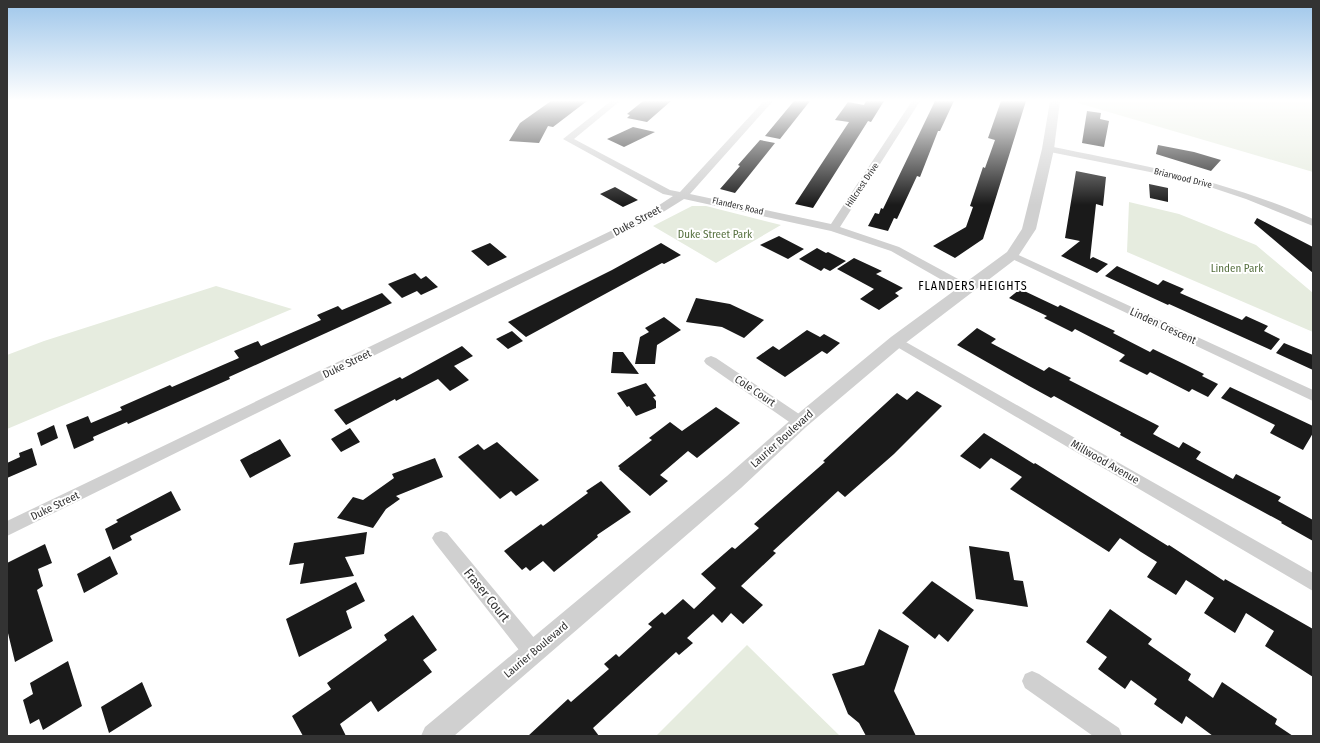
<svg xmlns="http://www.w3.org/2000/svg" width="1320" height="743" font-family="'Fira Sans Condensed',sans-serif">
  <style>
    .green { fill: #e6ecdf }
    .building { fill: #1a1a1a }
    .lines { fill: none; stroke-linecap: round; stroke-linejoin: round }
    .minor { fill: #d0d0d0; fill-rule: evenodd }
    .tertiary { fill: #d0d0d0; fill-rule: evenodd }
    .labels { text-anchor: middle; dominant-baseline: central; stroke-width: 4; stroke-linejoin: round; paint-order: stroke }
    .far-street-label { font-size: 9px; fill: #333; stroke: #fff }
    .street-label { font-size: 11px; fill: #333; stroke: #fff }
    .park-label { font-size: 11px; fill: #56703f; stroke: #fff }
    .neighbourhood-label { font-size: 12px; letter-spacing: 1px; fill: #000; stroke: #fff }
    .near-street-label { font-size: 13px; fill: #333; stroke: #fff }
  </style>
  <rect width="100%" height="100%" fill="#fff"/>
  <path class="green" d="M1078,101h235v71l-235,-69z
    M1129,202l50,12 77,31 57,48v39l-186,-80z
    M692,206h14l75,19 -65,38 -63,-37z
    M216,286l76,23 -285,120v-74l37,-14z
    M747,645l93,91h-184z"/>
  <path class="building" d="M551,101h36l-34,26 -5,-1 -9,17 -30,-2 11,-18z
    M643,101h28l-24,21 -20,-4 3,-3 -3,-1z
    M794,101h16l-30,38 -15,-3z
    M866,101h18l-13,21 -3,-1 -55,87 -18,-4 54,-82 -14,-2 13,-18 16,3z
    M935,101h19l-1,2 -13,28h-2l-18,46 -3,-1 -20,43 -3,-1 -6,13 -20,-5 7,-13 4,1 2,-6 2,1z
    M1001,101h25l-43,138 -28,19 -22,-12 33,-19 7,-20 -3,-1 13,-39 2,1 10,-28 -7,-2z
    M1087,111l14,2 -1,6 9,2 -5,26 -22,-4z
    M633,127l22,5 -31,15 -17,-8z
    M760,140l15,3 -40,50 -15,-4 20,-23 -2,-1z
    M1158,145l36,7 27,8 -10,11 -55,-17z
    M1076,171l30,6 -3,29 -7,-2 -6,55 3,-2 15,7 -11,9 -36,-17 19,-15 -15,-3z
    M1149,184l19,4v14l-18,-4z
    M615,187l23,13 -15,7 -23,-13z
    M1257,218l56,29v26l-59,-50z
    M779,236l25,13 -16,10 -28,-14z
    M490,243l17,14 -19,9 -17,-15z
    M661,243l20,12 -17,9 -2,-1 -136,74 -18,-15 104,-52z
    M817,248l9,5 2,-1 18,9 -16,10 -6,-3 -3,3 -22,-12z
    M854,258l28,13 -6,3 27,14 -8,5 4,3 -20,14 -19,-11 14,-10 -37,-20z
    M1117,266l41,19 5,-5 21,9 -4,4 62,27 4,-4 22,10 -4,5 16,8 -9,11 -102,-46 -1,1 -63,-29z
    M415,273l6,6 5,-3 12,11 -17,8 -4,-4 -15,7 -14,-14z
    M1020,289l38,18 2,-2 36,17 19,9 -2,2 37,19 3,-3 31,15 20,10 -2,2 16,8 -10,13 -16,-8 -3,3 -39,-20 -3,3 -28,-14 6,-6 -50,-26 -3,3 -28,-14 3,-2 -38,-18z
    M382,293l10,10 -163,74 1,2 -102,45 -1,-2 -34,15 1,3 -20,9 -8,-24 22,-9 3,7 31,-13 -2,-3 50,-22 2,2 67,-29 -5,-7 24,-10 3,5 60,-26 -4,-5 21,-9 4,4z
    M696,298l34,6 34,16 -20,18 -22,-11 -36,-5z
    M664,317l17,13 -24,15 -2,19h-20l5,-27 9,-5 -4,-4z
    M977,328l19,11 -5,4 53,28 5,-4 22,11 -2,2 90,46 -6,8 26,14 4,-6 18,10 -5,7 37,20 3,-5 45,23 -3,4 35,19v21l-32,-18 1,-1 -162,-87 1,-2 -67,-37 -3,2 -22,-12 -72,-41z
    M807,330l13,7 4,-3 16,9 -13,11 -5,-3 -37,26 -29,-19 17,-12 6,4z
    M512,331l11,10 -15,8 -12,-10z
    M1284,343l29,12v15l-37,-17z
    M462,346l11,10 -19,10 15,14 -19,11 -12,-12 -42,22 -1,-2 -49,26 -12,-15 66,-33 2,2z
    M613,352h10l16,22 -28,-1z
    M646,383l10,13 -3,1 3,4v7l-20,8 -7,-10 -2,1 -10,-14z
    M1230,387l83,39v7l-10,17 -33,-17 5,-8 -54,-27z
    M917,391l25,15 -48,48 -49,43 -7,-6 -65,60 3,2 -35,33 22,19 -20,19 -12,-11 -9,10 -9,-9 -26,24 6,5 -14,12 -3,-3 -83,76 6,8h-71l40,-37 3,3 38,-33 -5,-5 12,-10 3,3 33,-30 -4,-3 14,-12 3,3 18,-16 11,10 22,-21 -15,-14 31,-27 3,2 24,-21 -5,-4 71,-62 -2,-1 74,-68 10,7z
    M716,407l24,16 -43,35 -9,-7 -28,24 8,6 -18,15 -31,-27 1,-1 -2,-2 34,-26 -3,-2 21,-16 12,9z
    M54,425l4,13 -17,8 -4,-13z
    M350,428l10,14 -19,10 -10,-13z
    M984,433l50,31 1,-1 133,83 1,-1 55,36 1,-2 88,50v48l-48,-31 9,-15 -28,-18 -11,20 -31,-20 10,-15 -28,-18 -10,15 -29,-18 10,-15 -16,-10 -21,-14 -11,14 -99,-63 12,-12 -31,-19 -11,11 -20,-13z
    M280,439l11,17 -41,22 -10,-18z
    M497,442l42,38 -23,16 -5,-5 -11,8 -42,-42 20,-13 6,6z
    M32,448l5,17 -30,13v-15l13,-6 -1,-4z
    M435,458l8,19 -47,19 4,3 -14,10 -13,19 -36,-10 16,-21 10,3 31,-22 -2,-4z
    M601,481l30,31 -34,23 1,2 -44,35 -11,-11 -13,10 -4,-4 -4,3 -18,-19 37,-27 2,2 45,-33 -2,-2z
    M171,491l10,19 -51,26 2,4 -19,10 -8,-21 13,-7 -2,-2z
    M367,532l-3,22 -19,3 9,19 -54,8 4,-21 -15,2 5,-22z
    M45,544l7,19 -14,6 5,17 -6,4 16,51 -38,21 -8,-33v-66z
    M969,546l40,6 5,28 9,1 5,26 -52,-8z
    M110,556l8,18 -34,19 -7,-19z
    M932,581l42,29 -26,32 -9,-8 -4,5 -33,-26z
    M356,582l9,19 -19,10 6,17 -53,29 -13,-38z
    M1110,609l42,30 -4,5 43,30 -3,6 25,18 9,-16 55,37 -2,5 18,12h-80l-27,-20 -4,8 -28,-20 3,-5 -26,-19 -6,9 -27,-20 9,-12 -21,-15z
    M413,615l24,35 -14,10 9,12 -54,40 -7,-11 -31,23 6,12h-43l-11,-20 39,-27 -4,-6 60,-43 -3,-5z
    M879,629l30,17 -15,45 22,45h-50l-7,-13 -11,-9 -16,-40 32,-9z
    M68,661l14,45 -39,24 -4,-11 -9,5 -7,-24 10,-6 -3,-11z
    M142,682l10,24 -43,27 -8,-26z"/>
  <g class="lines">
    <path class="minor" d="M611,101h9l-46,38 96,51 10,2 84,-91h9l-83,93 141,30 81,-123h8l-80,126 59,20 72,39 2,3 -6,4 -4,-1 -72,-41 -60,-20 -147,-32 -32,20 -645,317v-15l637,-306 29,-19 -10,-2 -100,-55z
      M1048,146c91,18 180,35 265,73v7l-67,-27 -33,-11 -63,-16 -105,-21v-4z
      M1012,252l301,138v11l-305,-144 -2,-2 2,-2z
      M897,337l416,236v18l-421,-247 -2,-3 2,-3z
      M711,356l5,2 89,60 3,4 -3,4 -5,2 -5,-2 -89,-62 -2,-3 2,-3z
      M441,531l6,2 93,112 3,7 -3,7 -7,3 -7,-3 -91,-116 -3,-5 3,-5z
      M1032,671l7,3 80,54 3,8h-29l-68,-48 -3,-7 3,-7z"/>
    <path class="tertiary" d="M1050,101h10l-6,48 -18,80 -19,29 -114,87 -97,82 -65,61 -287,248h-33l4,-9 302,-251 67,-59 97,-80 116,-85 15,-23 20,-80z"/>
  </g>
  <linearGradient id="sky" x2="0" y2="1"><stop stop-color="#9ec6ea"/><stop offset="0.49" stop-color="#fff"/><stop offset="1" stop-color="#fff" stop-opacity="0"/></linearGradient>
  <rect width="1320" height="205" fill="url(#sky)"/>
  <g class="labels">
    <g class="far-street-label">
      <text transform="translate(1183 178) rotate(14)">Briarwood Drive</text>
      <text transform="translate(862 185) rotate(-56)">Hillcrest Drive</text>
      <text transform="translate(738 206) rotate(13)">Flanders Road</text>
    </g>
    <g class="street-label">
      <text transform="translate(637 221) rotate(-28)">Duke Street</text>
      <text transform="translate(1163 326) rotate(25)">Linden Crescent</text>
      <text transform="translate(347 364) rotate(-26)">Duke Street</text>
      <text transform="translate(755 391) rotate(34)">Cole Court</text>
      <text transform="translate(782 439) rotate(-42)">Laurier Boulevard</text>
      <text transform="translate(1105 462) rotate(30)">Millwood Avenue</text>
      <text transform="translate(55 506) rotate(-26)">Duke Street</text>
      <text transform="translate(536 650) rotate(-40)">Laurier Boulevard</text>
    </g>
    <g class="park-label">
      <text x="715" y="234">Duke Street Park</text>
      <text x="1237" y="268">Linden Park</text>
    </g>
    <g class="neighbourhood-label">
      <text x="973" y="286">FLANDERS HEIGHTS</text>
    </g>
    <g class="near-street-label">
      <text transform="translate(487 595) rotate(51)">Fraser Court</text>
    </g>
  </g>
  <rect width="1320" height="743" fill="none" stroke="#333333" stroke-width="16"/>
</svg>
